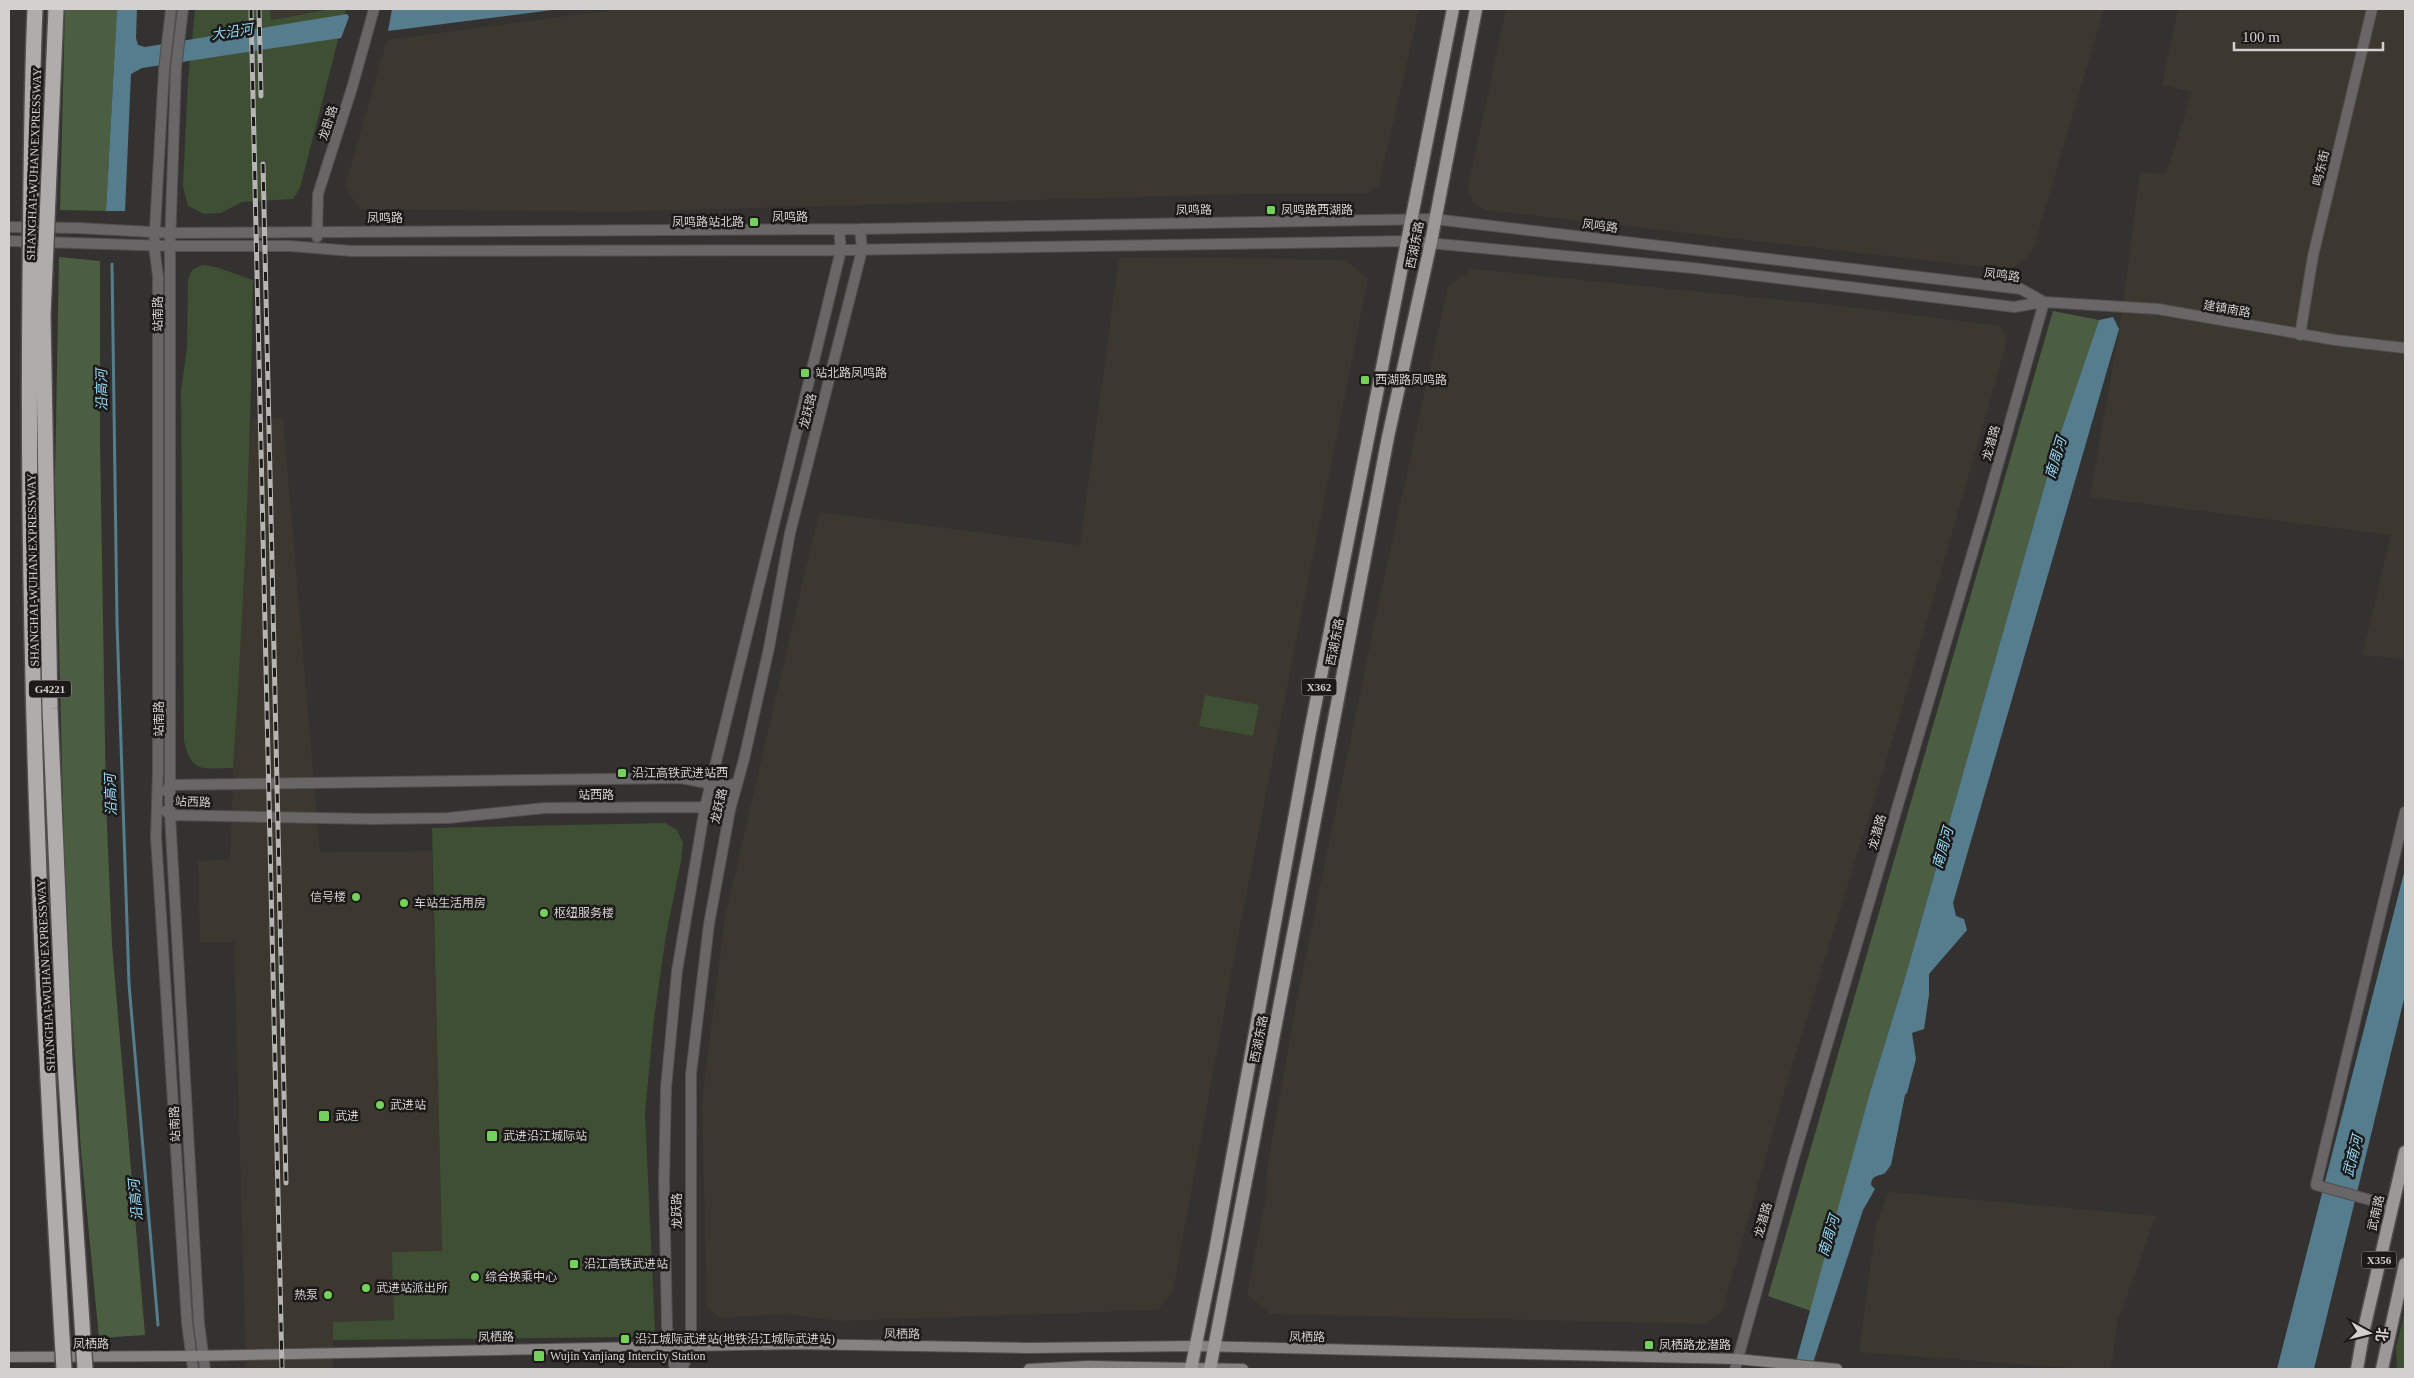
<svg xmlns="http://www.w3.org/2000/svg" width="2414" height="1378" font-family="'Times New Roman','Noto Sans SC',serif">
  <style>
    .built { fill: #3c372f }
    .green { fill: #3e4f34 }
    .forest { fill: #4c5e41 }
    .water { fill: #567d8e }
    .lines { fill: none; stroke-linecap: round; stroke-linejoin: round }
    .stream { stroke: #567d8e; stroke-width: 3 }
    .minor-casing { stroke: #504f4d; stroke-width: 12 }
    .tertiary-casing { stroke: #504f4d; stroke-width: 12 }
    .secondary-casing { stroke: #504f4d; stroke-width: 12 }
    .primary-casing { stroke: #504f4d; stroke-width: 15 }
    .minor { stroke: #686666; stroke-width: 10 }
    .tertiary { stroke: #686666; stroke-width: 10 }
    .secondary { stroke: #858382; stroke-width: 10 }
    .primary { stroke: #9c9898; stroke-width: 12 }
    .rail-casing { stroke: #b6b5b3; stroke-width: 5 }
    .rail { stroke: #1b1a19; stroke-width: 3; stroke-dasharray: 9; stroke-linecap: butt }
    .motorway-bridge-casing { stroke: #504f4d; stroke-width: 18; stroke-linecap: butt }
    .motorway-bridge { stroke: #b0acac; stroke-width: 15 }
    .poi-dot { fill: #74d25c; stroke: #1b1a19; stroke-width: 2 }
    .labels { text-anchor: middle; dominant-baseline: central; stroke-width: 5; stroke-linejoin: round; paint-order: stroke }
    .shield { fill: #1b1a19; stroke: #9b9a98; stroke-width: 1 }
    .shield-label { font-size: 11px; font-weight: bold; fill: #d2d1cf }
    .street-label { font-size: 12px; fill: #d2d1cf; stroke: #1b1a19 }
    .poi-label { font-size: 12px; fill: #d2d1cf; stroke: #1b1a19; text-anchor: start }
    .water-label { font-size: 14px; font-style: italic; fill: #95daf8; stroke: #1b1a19 }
  </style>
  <rect width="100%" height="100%" fill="#333230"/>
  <path class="built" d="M270,9h60l-60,11z
    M619,9h800l-40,176 -11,8 -125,1 -628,18 -255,-3 -15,-22 42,-147z
    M1506,9h598l-72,244 -22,17 -524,-60 -13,-7 -5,-16z
    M2178,9h227v650l-43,-4 29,-120 -301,-38 32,-185 18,-140 26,2 26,-82 -30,-7z
    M1173,257l172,3 23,18 -127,643 -68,370 -15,19 -318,11 -54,-7 -66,4 -13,-11 -5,-205 23,-185 94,-405 261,33 39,-287z
    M1472,269l362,36 167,21 6,15 -108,377 -114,371 -63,222 -16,13 -436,-10 -23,-20 19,-96 1,-29 29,-165 82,-398 70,-320z
    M283,418l37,434 112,-1 10,400 -48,69 -61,2v47h-87l-12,-427h-34l-2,-81 32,-2 4,-108 17,-332z
    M1889,1192l267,24 -39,107 -6,46h-26l-226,-17 17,-127z"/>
  <path class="green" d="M195,9h75l1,11 59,-11h16l-46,179 -7,11 -51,3 -21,11 -17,1 -16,-8 -5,-20 5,-105z
    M202,265c18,1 33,10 51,15 -2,163 -9,325 -20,488 -30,0 -41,7 -49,-27l-3,-351 6,-42 1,-68 4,-10z
    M1205,695l54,10 -6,31 -54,-10z
    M665,823l12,7 6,13 -2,18 -15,74 -12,84 -9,94 10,218 -6,6 -316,3v-18l61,-2 -2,-68 50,-1 -10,-423z
    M2405,1310v59h-8l-1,-21z"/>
  <path class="forest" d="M65,9h52l-11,202 -46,-1z
    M59,257l41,4v179l6,362 6,143 33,390 -46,3 -18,-188 -15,-227 -11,-442z
    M2053,311l46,9 -44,129 -150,529 -35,114 -59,219 -43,-15z"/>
  <path class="water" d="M117,9h20l-1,29 2,7 7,2 202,-33 2,3 -8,21 -199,30 -11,6 -6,137h-19z
    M392,9h168l-172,22z
    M2113,317l6,12 -166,574 3,13 8,3 3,11 -38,44v21l-5,34 -12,4 4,26 -9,34 -2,2 -14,70 -6,8c-7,4 -13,1 -14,12l4,4 -12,21 -52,159h-17l76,-277 35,-114 150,-529 44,-129z
    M2405,869v126l-91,374h-37z"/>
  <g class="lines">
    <path class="stream" d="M112,264l5,359 12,361 29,341"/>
    <g class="minor-casing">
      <path id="minor" d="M2300,335l13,-79 59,-247
        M2392,1206l-76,-21 89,-373"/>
    </g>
    <g class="tertiary-casing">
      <path id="tertiary" d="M171,9l-7,61 -10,176 4,30v495l-2,66 31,486 6,46
        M183,9l-7,59 -6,178v569l29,508 6,46
        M9,227l69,1 92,5 690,-4 574,-10 587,70 23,13
        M317,237l1,-43 34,-106 22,-79
        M9,241l161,5h120l62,5 489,-1 567,-9 285,27 321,39 30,-5 114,7 177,31 70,8
        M166,791l5,-6 510,-7 31,6 25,1
        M166,811l4,4 202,4 76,-1 97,-10 160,-1 25,3
        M675,1369l-8,-42 -3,-145 2,-94 11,-117 28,-164 136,-557 -2,-21
        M682,1369l9,-22v-273l18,-150 21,-114 14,-51 25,-111 21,-115 72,-283 -2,-21
        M1735,1369l59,-212 192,-650 58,-205"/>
    </g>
    <g class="secondary-casing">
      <path id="secondary" d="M9,1357l182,-1 603,-12 234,4 168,-2 541,13 100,10
        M1029,1369l59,-3 155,3"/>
    </g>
    <g class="primary-casing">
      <path id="primary" d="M1191,1369l24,-118 95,-519 143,-723
        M1210,1369l178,-932 43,-195 45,-233
        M2357,1369l7,-40 41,-177
        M2382,1369l23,-105"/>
    </g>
    <use href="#minor" class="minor"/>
    <use href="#tertiary" class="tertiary"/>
    <use href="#secondary" class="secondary"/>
    <use href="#primary" class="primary"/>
    <g class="rail-casing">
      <path id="rail" d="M251,9l31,1360
        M259,9l2,87
        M263,164l23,1019"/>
    </g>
    <use href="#rail" class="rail"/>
    <g class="motorway-bridge-casing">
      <path id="motorway-bridge" d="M35,9c-4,91 -4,182 -5,273 -4,363 12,725 34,1087
        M56,9l-13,306 7,394 15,353 20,307"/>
    </g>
    <use href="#motorway-bridge" class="motorway-bridge"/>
  </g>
  <g class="poi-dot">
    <rect x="1266" y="205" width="10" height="10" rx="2.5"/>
    <rect x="749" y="217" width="10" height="10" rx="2.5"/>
    <rect x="800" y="368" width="10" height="10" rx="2.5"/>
    <rect x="1360" y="375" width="10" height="10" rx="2.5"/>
    <rect x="617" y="768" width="10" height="10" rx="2.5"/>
    <circle cx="356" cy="897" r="5"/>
    <circle cx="404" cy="903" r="5"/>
    <circle cx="544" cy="913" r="5"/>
    <circle cx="380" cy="1105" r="5"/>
    <rect x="318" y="1110" width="12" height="12" rx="2.5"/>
    <rect x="486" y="1130" width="12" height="12" rx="2.5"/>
    <rect x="569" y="1259" width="10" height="10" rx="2.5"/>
    <circle cx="475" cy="1277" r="5"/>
    <circle cx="366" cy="1288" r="5"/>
    <circle cx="328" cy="1295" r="5"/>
    <rect x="620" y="1334" width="10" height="10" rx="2.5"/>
    <rect x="1644" y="1340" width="10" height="10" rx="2.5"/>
    <rect x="533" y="1350" width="12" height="12" rx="2.5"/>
  </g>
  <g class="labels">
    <g class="shield">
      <rect x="1301.5" y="678.5" width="35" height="17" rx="4"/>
      <rect x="29" y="680.5" width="42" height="17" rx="4"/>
      <rect x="2361.5" y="1251.5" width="35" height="17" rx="4"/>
    </g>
    <g class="shield-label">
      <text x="1319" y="687">X362</text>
      <text x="50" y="689">G4221</text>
      <text x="2379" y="1260">X356</text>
    </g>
    <g class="street-label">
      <text transform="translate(328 123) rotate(-72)">龙卧路</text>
      <text transform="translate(34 164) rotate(-88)">SHANGHAI-WUHAN EXPRESSWAY</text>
      <text transform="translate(2321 168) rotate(-77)">鸣东街</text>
      <text transform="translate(1194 210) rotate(-1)">凤鸣路</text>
      <text x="790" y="217">凤鸣路</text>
      <text x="385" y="218">凤鸣路</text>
      <text transform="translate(1600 226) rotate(7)">凤鸣路</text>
      <text transform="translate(1415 245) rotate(-79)">西湖东路</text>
      <text transform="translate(2002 275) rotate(8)">凤鸣路</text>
      <text transform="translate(2227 309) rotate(10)">建镇南路</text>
      <text transform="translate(158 314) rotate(-90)">站南路</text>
      <text transform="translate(808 411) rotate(-76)">龙跃路</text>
      <text transform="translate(1991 443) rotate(-74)">龙潜路</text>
      <text transform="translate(33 570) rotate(-91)">SHANGHAI-WUHAN EXPRESSWAY</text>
      <text transform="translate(1335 642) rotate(-79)">西湖东路</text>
      <text transform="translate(159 719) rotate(-90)">站南路</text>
      <text x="596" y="795">站西路</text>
      <text transform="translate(193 802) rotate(2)">站西路</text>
      <text transform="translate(719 806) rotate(-77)">龙跃路</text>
      <text transform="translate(1877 832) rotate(-74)">龙潜路</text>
      <text transform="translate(46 975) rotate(-93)">SHANGHAI-WUHAN EXPRESSWAY</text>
      <text transform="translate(1259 1039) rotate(-79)">西湖东路</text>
      <text transform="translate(175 1124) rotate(-93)">站南路</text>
      <text transform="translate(677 1211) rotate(-90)">龙跃路</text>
      <text transform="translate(2376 1213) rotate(-77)">武南路</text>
      <text transform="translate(1763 1220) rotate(-74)">龙潜路</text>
      <text transform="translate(902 1334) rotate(1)">凤栖路</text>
      <text transform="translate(496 1337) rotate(-1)">凤栖路</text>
      <text transform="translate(1307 1337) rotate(1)">凤栖路</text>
      <text x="91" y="1344">凤栖路</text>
    </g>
    <g class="poi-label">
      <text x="1281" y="210">凤鸣路西湖路</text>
      <text x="744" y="222" text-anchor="end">凤鸣路站北路</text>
      <text x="815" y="373">站北路凤鸣路</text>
      <text x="1375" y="380">西湖路凤鸣路</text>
      <text x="632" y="773">沿江高铁武进站西</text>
      <text x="346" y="897" text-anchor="end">信号楼</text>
      <text x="414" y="903">车站生活用房</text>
      <text x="554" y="913">枢纽服务楼</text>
      <text x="390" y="1105">武进站</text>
      <text x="335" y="1116">武进</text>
      <text x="503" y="1136">武进沿江城际站</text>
      <text x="584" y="1264">沿江高铁武进站</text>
      <text x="485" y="1277">综合换乘中心</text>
      <text x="376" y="1288">武进站派出所</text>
      <text x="318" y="1295" text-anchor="end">热泵</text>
      <text x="635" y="1339">沿江城际武进站(地铁沿江城际武进站)</text>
      <text x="1659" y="1345">凤栖路龙潜路</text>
      <text x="550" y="1356">Wujin Yanjiang Intercity Station</text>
    </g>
    <g class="water-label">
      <text transform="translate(232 32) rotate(-8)">大沿河</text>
      <text transform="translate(102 390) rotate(-91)">沿高河</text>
      <text transform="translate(2056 458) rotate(-73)">南周河</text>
      <text transform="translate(111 795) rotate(-92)">沿高河</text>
      <text transform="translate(1943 848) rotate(-74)">南周河</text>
      <text transform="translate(2353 1156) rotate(-76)">武南河</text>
      <text transform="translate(136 1200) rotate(-95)">沿高河</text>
      <text transform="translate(1829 1236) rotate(-73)">南周河</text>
    </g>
  </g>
  <rect width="2414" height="1378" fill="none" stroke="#d2d1cf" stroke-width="20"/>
  <g transform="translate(2369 1333) rotate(97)" stroke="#1b1a19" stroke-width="4" paint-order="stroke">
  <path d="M0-4L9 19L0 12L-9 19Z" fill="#d2d1cf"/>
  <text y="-8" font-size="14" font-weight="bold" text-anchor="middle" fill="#d2d1cf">北</text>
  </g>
  <path d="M2234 42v8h149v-8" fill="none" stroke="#d2d1cf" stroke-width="2.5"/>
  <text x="2242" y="42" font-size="15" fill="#d2d1cf" stroke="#1b1a19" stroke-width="4" paint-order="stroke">100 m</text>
</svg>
